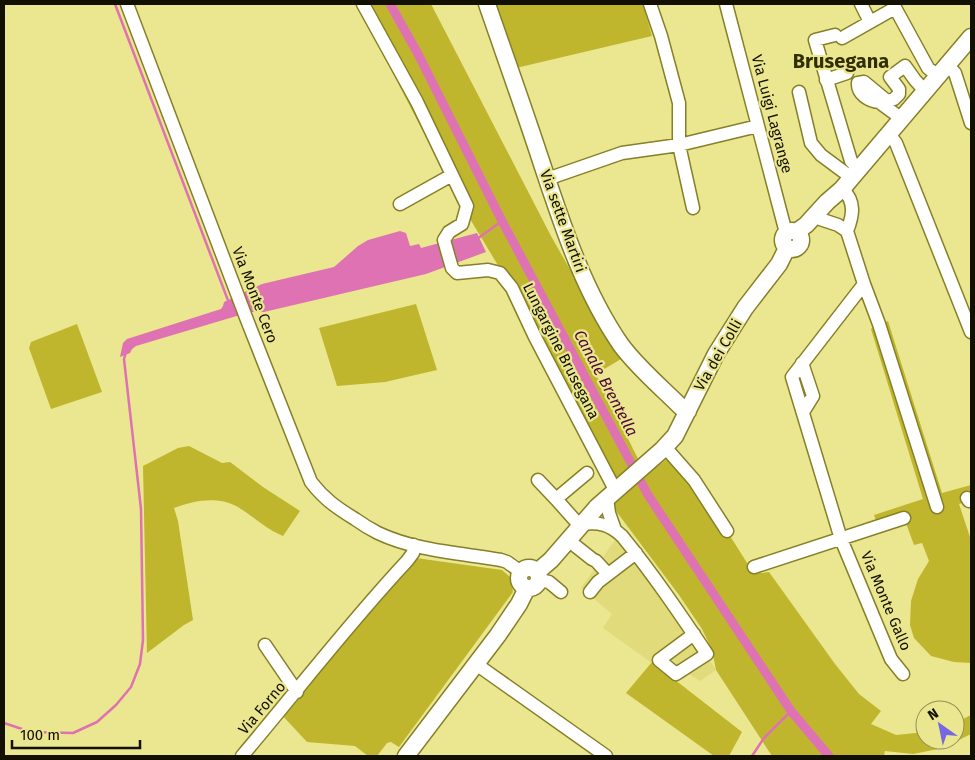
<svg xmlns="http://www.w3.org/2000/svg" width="975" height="760" font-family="'Fira Sans',sans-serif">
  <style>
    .built { fill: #e1db7c }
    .green { fill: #bfb62d }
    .water { fill: #df72b2 }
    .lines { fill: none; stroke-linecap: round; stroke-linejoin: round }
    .stream { stroke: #df72b2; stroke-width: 2.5 }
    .canal { stroke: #df72b2; stroke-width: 9 }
    .minor-casing { stroke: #868028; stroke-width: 15 }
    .major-casing { stroke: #868028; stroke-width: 19 }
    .minor { stroke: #fff; stroke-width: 12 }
    .major { stroke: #fff; stroke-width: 16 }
    .labels { text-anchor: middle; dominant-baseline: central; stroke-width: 4.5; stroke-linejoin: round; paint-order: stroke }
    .street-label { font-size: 15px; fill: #121000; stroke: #ebe690 }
    .water-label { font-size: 16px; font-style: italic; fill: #4d0836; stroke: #ebe690 }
    .district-label { font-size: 20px; font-weight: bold; fill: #312e00; stroke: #ebe690 }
  </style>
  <rect width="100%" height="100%" fill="#ebe690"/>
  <path class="built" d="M626,532l90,138 -16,11 -22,-14 -8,9 -67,-48 9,-14 -31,-26 34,-48 7,-4z"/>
  <path class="green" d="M357,4h74l120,232 70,123 -25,15 45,91 14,3 22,-16 72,114 12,7 8,-1 66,92 24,30 22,17 -10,13 25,11 29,-3v8h30v-17l16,-8v19l-28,14 -30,6 -28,-3 -1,5h-112l-56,-86 -4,-20 -10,-21 -23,-34 -66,-88 -2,-16 -109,-219 -44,-73z
    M494,4h149l9,32 -136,32z
    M416,304l21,66 -52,12 -48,4 -18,-58z
    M888,321l54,172 29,-8v15l-12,4 12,36v123l-17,-1 -23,-6 -17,-18 -4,-13 1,-24 7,-22 11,-18 -7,-18 -8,2 -11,-30 -26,9 -3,-9 49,-16 -52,-170 3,-3z
    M77,324l25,68 -51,17 -22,-61 2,-6z
    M189,446l33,17 8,-1 33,25 37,24 -17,25c-19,-8 -26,-17 -42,-27 -20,-14 -46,-9 -67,-1l4,13 15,99 -9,5 -37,28 -4,-187 35,-18z
    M416,558l86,12 8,7 3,15 -114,155 -8,-5 -4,1 -10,13h-9l-13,-10 -48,-4 -26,-28z
    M652,662l90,70 -13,24h-15l-88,-63z"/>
  <path class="water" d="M400,231l6,2 4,13 9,-2 2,4 56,-15 9,19 -60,22 -162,38h-14l-114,34 -4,3 -2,4 -10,4 3,-14 4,-4 94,-30 2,-3 1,-4 38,-18 72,-17 24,-21 10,-6z"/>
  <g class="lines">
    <path class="stream" d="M115,4l114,299
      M477,239l25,-18
      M4,723l27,9 42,1 24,-11 19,-17 15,-18 9,-23 3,-24 -2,-131 -17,-150 2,-7
      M752,756l12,-18 27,-27"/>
    <path class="canal" d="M390,4l28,50 84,167 146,274 143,216 38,45"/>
    <g class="minor-casing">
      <path id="minor" d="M127,4l120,316
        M363,4l54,98 50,104 -5,18 -13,8 -5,8 8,28 5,5 31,-3 12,3 12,15 23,49 77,147 4,5
        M650,4l11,32 18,67v42l14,63
        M726,4l60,229
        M861,4l9,18
        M893,4l35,64 10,8
        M835,35l-20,5 36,121 8,9
        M842,38l53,-30
        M947,65l8,8 16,50
        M826,80l21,-7
        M799,92l12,51 10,12 31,23
        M902,119l-23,-17c-10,-1 -22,-8 -21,-19l6,-1 23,19 7,-2 5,-5v-5l-9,-12 15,-11 10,14 10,11
        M889,134l7,9 75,189
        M547,179l75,-26 57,-8 79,-19
        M400,204l52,-29
        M820,219l18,6 9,6c6,-15 9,-30 -5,-42
        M847,231l17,53 -72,93 49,162 50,120 12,15
        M864,284l15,40 58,183
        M247,320l64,162c13,17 26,26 44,37 7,5 15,10 23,14 38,18 82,20 123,27l6,2 14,10
        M802,363l11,33 -10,16
        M665,447l29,33 33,51
        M538,480l18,19
        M607,498l2,15 6,17
        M967,498l2,3
        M582,524c17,-2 27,0 40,12 31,38 58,78 85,118l-31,20 -17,-14 35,-26
        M580,526l-24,-27 31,-26
        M568,540l24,19 4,2 12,13
        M754,567l150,-49
        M539,580l10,2 12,10
        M590,592l8,-10 38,-29
        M265,645l32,47
        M476,664l130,92
        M242,756c55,-65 107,-133 165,-195l6,-8 1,-8"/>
    </g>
    <g class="major-casing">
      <path id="major" d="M487,4c18,52 37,105 54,157 21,63 42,129 80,184 17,23 40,42 60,62l7,4
        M783 240a9 9 0 1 1 18 0a9 9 0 1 1-18 0Z
        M796,232l10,-7 21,-23 15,-13 129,-152
        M519 578a10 10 0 1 1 20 0a10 10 0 1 1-20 0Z
        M537,572l14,-12 46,-53 65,-57 13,-14 41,-82 29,-46 34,-44 8,-16
        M406,756l92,-121 21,-31 8,-16"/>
    </g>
    <use href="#minor" class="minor"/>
    <use href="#major" class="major"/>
  </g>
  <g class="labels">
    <g class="street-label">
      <text transform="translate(772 114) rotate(75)">Via Luigi Lagrange</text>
      <text transform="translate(563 221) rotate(70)">Via sette Martiri</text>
      <text transform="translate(255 295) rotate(69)">Via Monte Cero</text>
      <text transform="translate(561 351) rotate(63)">Lungargine Brusegana</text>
      <text transform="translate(718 355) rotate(-60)">Via dei Colli</text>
      <text transform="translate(886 601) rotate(67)">Via Monte Gallo</text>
      <text transform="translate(262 708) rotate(-50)">Via Forno</text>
    </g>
    <g class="water-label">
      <text transform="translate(606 383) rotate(62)">Canale Brentella</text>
    </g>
    <g class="district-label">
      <text x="841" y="61">Brusegana</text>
    </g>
  </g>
  <rect width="975" height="760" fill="none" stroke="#121000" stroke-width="10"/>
  <g transform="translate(940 725) rotate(327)"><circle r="24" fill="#ebe690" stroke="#949056"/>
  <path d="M0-4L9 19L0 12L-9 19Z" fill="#7767e2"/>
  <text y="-8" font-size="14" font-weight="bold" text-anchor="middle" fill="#121000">N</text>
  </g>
  <path d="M12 740v8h128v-8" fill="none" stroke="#121000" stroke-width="2.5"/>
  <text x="20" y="740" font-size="15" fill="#121000" stroke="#ebe690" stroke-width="4" paint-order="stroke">100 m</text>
</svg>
